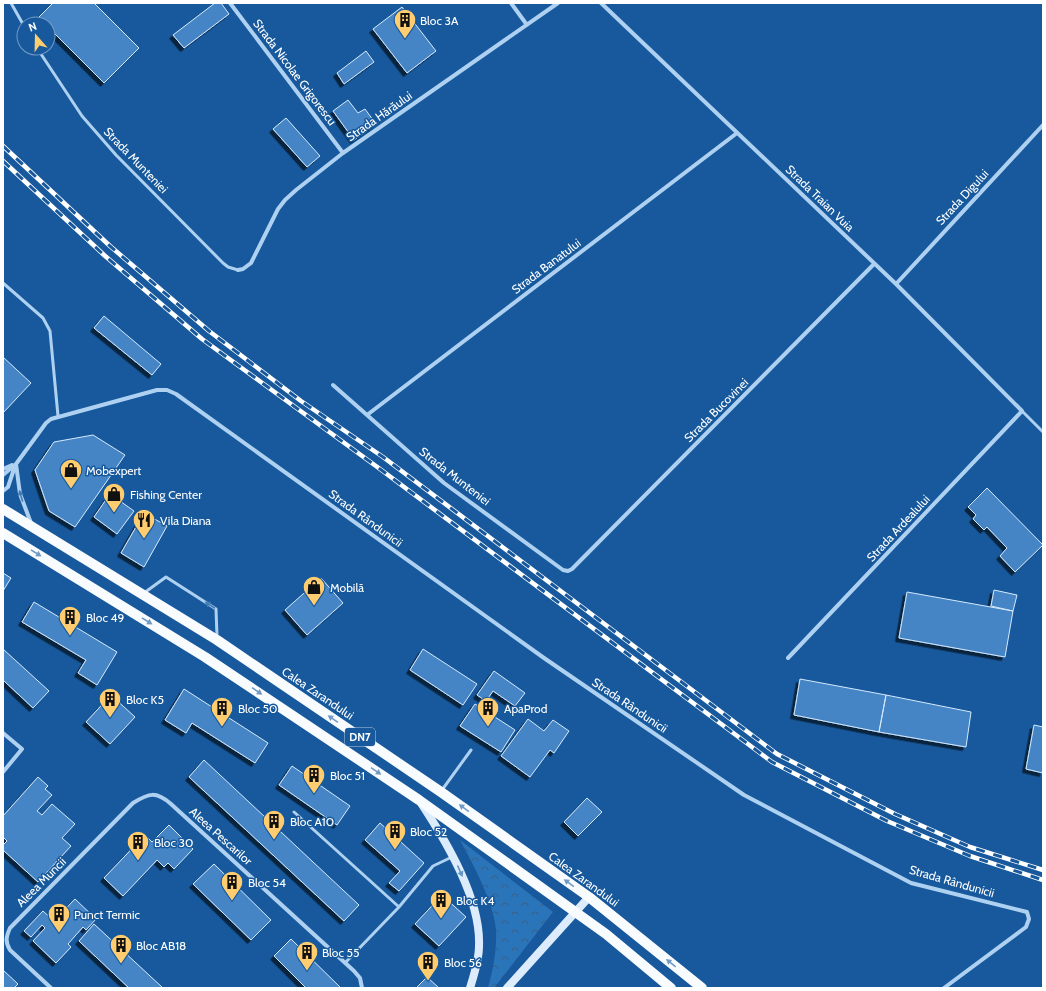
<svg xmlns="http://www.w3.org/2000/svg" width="1046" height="991" font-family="Cabin,sans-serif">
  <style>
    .park { fill: url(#park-crowns) }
    .building { fill: #4485c5; stroke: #d5e9fd; filter: url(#shadow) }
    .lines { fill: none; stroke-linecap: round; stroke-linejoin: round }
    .lane { stroke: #aed1f2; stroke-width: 3 }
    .street { stroke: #aed1f2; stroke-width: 4 }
    .secondary { stroke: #ddecfc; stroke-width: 8 }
    .primary { stroke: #f9fcff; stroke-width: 10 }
    .rail-casing { stroke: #fff; stroke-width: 4.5 }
    .rail { stroke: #17599c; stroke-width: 3; stroke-dasharray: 9; stroke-linecap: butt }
    .oneway { fill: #447db6 }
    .oneway2 { fill: #719ac4 }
    .oneway3 { fill: #6694c2 }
    .labels { text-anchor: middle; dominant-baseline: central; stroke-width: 3; stroke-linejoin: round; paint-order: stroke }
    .shield { fill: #17599c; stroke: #b9cde1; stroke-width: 1 }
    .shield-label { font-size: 11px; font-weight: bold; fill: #fff }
    .poi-label { font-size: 12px; fill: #fff; stroke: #17599c; text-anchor: start }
    .street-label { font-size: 12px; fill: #fff; stroke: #17599c }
  </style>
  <defs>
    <pattern id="park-crowns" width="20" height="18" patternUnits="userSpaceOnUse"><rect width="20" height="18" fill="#2a74ba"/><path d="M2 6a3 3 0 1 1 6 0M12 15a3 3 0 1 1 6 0" fill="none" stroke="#3b6083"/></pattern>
    <filter id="shadow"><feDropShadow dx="-3.5" dy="3.5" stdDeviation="0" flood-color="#0009"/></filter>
  </defs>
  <rect width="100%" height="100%" fill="#17599c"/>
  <path class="park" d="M460,840l93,72 -59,76h-6c5,-18 9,-39 8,-58 -2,-27 -23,-66 -36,-90z"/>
  <path class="building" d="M53,3h41l45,45 -35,35 -56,-56v-3h-3l-7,-6z
    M215,3h6l8,11 -45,34 -11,-13z
    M402,7l34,44 -29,22 -34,-44z
    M366,51l8,11 -30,22 -7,-11z
    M348,100l10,13 7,-4 11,15 -22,16 -21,-29z
    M286,118l34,38 -13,11 -34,-38z
    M104,316l57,48 -9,11 -58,-47z
    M3,357l28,26 -28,30z
    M93,435l32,20 -50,72 -26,-16 -14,-41 19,-28z
    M987,488l56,57 -28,27 -15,-16 7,-8 -20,-21 -3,3 -11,-11 3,-4 -8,-8z
    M110,494l24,17 -17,23 -23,-17z
    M144,513l23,13 -23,41 -23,-14z
    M3,573l8,5 -8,13z
    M321,578l22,25 -36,32 -22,-25z
    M994,590l23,5 -4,16 -22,-5z
    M907,592l106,19 -8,46 -106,-19z
    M34,602l83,50 -20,33 -19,-12 8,-13 -64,-38z
    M3,649l46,42 -16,17 -30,-28z
    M423,649l54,35 -14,21 -53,-35z
    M494,671l31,22 -10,13 -22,-15 -7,10 -9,-6z
    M800,679l86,16 -7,37 -85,-17z
    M184,689l84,54 -13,20 -63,-40 -6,10 -21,-13z
    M111,695l24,22 -25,27 -24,-22z
    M886,695l85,17 -5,35 -87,-15z
    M475,704l40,26 -14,22 -41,-26z
    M528,719l16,12 9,-11 16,11 -15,22 -4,-3 -20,27 -29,-21z
    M1034,725l9,2v46l-17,-4z
    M204,760l155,145 -15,16 -155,-144z
    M292,766l58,40 -13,19 -58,-40z
    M38,777l10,9 -3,3 7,6 -15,16 5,4 10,-11 23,20 -13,14 9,8 -33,36 -35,-32v-5l4,-4 -4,-4v-21z
    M587,798l15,14 -24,24 -14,-14z
    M380,823l44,40 -25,28 -10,-8 11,-12 -35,-31z
    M169,825l24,24 -19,20 -6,-6 -4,4 -7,-7 -34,36 -19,-18 41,-43 7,7z
    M214,864l57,56 -20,20 -58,-56z
    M442,895l24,22 -27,29 -24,-22z
    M75,899l21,20 -10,11 -3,-3 -15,17 3,3 -15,16 -23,-22 12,-13 -3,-3 -11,12 -7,-6 19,-20 11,10z
    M94,924l69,64h-34l-50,-47z
    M291,939l50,49h-35l-32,-32z
    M3,970l15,14 -4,4h-11z
    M427,977l12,11h-23z"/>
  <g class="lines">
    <path class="lane" d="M11,3l13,23
      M37,48l45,68 34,39 107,108 5,4 10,3
      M3,283l40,35 7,13 8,85
      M1022,411l21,21
      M144,593l22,-16 50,32 1,27
      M442,790l29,-40
      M294,812l105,95 -54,56
      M399,907l34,-41 19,-9"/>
    <path class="street" d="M230,3l113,150
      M511,3l16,22
      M601,3l295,281 126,127 -234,247
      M238,270l5,-1 8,-6 27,-54 7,-9 11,-10 47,-37 215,-150
      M896,284l147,-159
      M333,385l111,98 119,87 5,1 4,-2 302,-305
      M367,415l370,-282
      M16,464l4,30 11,29
      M3,469l9,-4
      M3,475l13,-11 30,-41 5,-4 106,-29h10l9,4 368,264 200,137 167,88 116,29 2,7 -3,8 -82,61
      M3,491l5,-4 7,-21
      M3,733l19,16 -19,23
      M51,988l-41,-38c-5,-8 -4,-13 0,-22l123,-125c16,-10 23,-12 38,1l183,167 6,7 2,10"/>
    <path class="secondary" d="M421,803c25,38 60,96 58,143 0,14 -5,29 -9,42
      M507,988l82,-91"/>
    <path class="primary" d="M3,509l214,131 224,152 148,105 113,91
      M3,533l202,124 214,143 187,134 65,54"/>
    <g class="rail-casing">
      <path id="rail" d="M3,146l107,100 99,85 92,70 82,56 394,297 118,60 75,33 73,23
        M3,161l101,94 98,84 178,130 392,293 115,59 83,35 73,24"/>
    </g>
    <use href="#rail" class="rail"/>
  </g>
  <defs><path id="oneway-solid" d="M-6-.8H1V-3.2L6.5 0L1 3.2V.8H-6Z"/></defs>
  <g class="oneway">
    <use href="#oneway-solid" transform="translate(21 496) rotate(-106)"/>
    <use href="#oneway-solid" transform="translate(210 605) rotate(-147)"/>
  </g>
  <g class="oneway2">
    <use href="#oneway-solid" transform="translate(36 553) rotate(32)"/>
    <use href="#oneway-solid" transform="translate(147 621) rotate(32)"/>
    <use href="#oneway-solid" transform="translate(257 691) rotate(34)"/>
    <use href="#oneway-solid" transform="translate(333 719) rotate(-146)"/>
    <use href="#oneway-solid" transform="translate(376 771) rotate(34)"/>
    <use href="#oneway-solid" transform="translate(464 808) rotate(-144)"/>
    <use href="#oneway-solid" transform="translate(569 883) rotate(-144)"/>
    <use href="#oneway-solid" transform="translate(671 963) rotate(-141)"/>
  </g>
  <use class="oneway3" href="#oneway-solid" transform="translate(460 871) rotate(66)"/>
  <defs>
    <g id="building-pin" transform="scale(1.15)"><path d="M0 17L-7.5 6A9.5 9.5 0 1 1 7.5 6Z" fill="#ffcd6f" stroke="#17599c"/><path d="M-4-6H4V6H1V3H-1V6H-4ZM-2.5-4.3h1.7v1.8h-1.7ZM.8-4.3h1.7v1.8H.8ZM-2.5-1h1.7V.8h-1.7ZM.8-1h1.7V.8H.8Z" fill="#111"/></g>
    <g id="shop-pin" transform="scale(1.15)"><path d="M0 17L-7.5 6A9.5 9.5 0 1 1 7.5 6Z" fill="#ffcd6f" stroke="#17599c"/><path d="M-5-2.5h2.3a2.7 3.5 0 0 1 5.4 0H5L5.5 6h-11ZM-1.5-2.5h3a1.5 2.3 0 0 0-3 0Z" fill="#111"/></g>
    <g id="restaurant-pin" transform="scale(1.15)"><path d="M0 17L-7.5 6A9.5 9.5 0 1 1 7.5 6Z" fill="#ffcd6f" stroke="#17599c"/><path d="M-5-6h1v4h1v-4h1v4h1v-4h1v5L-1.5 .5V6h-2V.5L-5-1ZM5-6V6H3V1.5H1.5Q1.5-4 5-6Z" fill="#111"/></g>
  </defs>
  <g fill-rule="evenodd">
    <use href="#building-pin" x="405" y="20"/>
    <use href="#shop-pin" x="71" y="470"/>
    <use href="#shop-pin" x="114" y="494"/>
    <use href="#restaurant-pin" x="144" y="520"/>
    <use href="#shop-pin" x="314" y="587"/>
    <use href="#building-pin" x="70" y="617"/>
    <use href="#building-pin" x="110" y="699"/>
    <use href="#building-pin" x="222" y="708"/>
    <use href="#building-pin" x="488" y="708"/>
    <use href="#building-pin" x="314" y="775"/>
    <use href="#building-pin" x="274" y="821"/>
    <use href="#building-pin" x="395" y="831"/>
    <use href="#building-pin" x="138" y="842"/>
    <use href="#building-pin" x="232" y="882"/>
    <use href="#building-pin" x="441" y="900"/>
    <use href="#building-pin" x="59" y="914"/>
    <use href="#building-pin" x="121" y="945"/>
    <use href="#building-pin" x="307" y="952"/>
    <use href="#building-pin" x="428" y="962"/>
  </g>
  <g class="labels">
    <rect class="shield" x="345" y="728" width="30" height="18" rx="3"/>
    <g class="shield-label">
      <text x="360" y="737">DN7</text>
    </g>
    <g class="poi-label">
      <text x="420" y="20">Bloc 3A</text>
      <text x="86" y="470">Mobexpert</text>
      <text x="130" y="494">Fishing Center</text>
      <text x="160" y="520">Vila Diana</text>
      <text x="330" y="587">Mobilă</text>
      <text x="86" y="617">Bloc 49</text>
      <text x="126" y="699">Bloc K5</text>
      <text x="238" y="708">Bloc 50</text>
      <text x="504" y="708">ApaProd</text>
      <text x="330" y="775">Bloc 51</text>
      <text x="290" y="821">Bloc A10</text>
      <text x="410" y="831">Bloc 52</text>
      <text x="154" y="842">Bloc 30</text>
      <text x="248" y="882">Bloc 54</text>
      <text x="456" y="900">Bloc K4</text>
      <text x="74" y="914">Punct Termic</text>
      <text x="136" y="945">Bloc AB18</text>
      <text x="322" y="952">Bloc 55</text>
      <text x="444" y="962">Bloc 56</text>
    </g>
    <g class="street-label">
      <text transform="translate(295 72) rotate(53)">Strada Nicolae Grigorescu</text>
      <text transform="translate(379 116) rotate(-35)">Strada Hărăului</text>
      <text transform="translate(136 160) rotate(46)">Strada Munteniei</text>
      <text transform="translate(962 197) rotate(-47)">Strada Digului</text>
      <text transform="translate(820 198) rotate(44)">Strada Traian Vuia</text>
      <text transform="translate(546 266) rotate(-37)">Strada Banatului</text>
      <text transform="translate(716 410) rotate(-45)">Strada Bucovinei</text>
      <text transform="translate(455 476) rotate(38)">Strada Munteniei</text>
      <text transform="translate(366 518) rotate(36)">Strada Rândunicii</text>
      <text transform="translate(898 528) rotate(-47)">Strada Ardealului</text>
      <text transform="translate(318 693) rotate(34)">Calea Zarandului</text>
      <text transform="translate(630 705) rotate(34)">Strada Rândunicii</text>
      <text transform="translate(221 836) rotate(42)">Aleea Pescarilor</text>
      <text transform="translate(584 879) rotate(36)">Calea Zarandului</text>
      <text transform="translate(952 881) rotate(16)">Strada Rândunicii</text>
      <text transform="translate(41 882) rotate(-45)">Aleea Muncii</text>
    </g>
  </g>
  <rect width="1046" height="991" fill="none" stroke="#ffffff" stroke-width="8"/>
  <g transform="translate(36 36) rotate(340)"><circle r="19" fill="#17599c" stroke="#749bc4"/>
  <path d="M0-3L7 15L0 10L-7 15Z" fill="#ffcd6f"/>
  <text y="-6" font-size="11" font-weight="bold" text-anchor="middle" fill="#ffffff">N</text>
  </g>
</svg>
